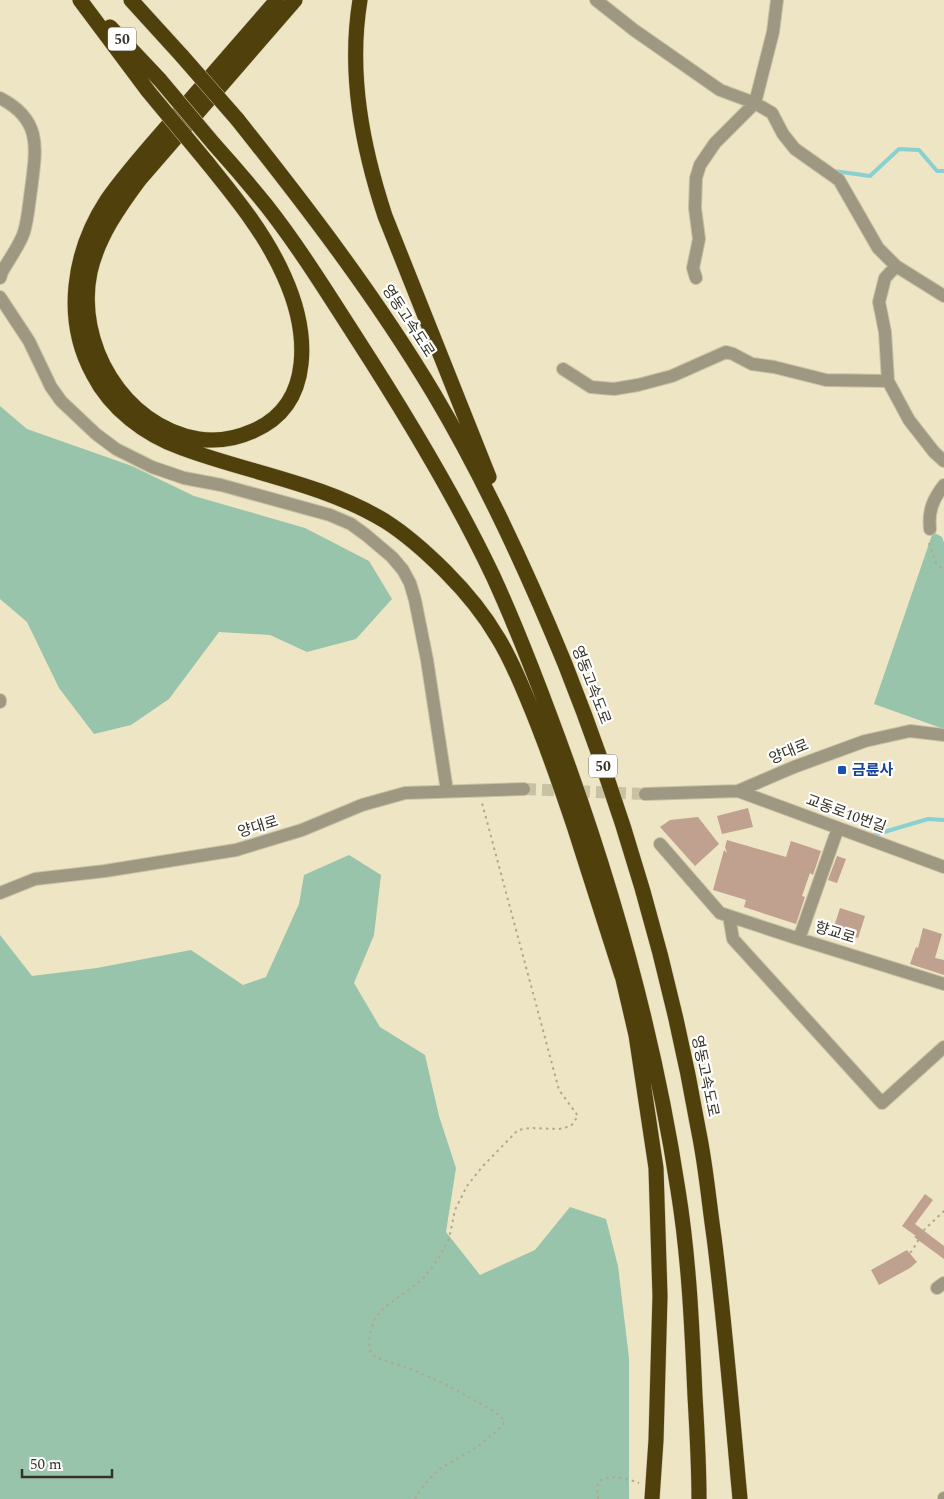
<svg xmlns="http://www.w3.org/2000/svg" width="944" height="1499" font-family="Spectral,'Noto Sans KR',serif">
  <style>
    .green { fill: #98c4ab }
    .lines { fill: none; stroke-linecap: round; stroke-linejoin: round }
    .stream { stroke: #89d0d2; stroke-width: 4 }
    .building { fill: #c0a08e }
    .minor-tunnel { stroke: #c8c1a4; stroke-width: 12; stroke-dasharray: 12 6; stroke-linecap: butt }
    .minor-casing { stroke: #c8c1a4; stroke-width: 14 }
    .highway-casing { stroke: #c8c1a4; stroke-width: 16 }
    .path { stroke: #b0a98e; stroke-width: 2; stroke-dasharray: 2.5 4; stroke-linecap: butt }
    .minor { stroke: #9e9781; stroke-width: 12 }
    .highway { stroke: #50400b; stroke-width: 15 }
    .highway-bridge-casing { stroke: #c8c1a4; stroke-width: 16; stroke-linecap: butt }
    .highway-bridge { stroke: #50400b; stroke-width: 15 }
    .transit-dot { fill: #1a4fb4; stroke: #fff; stroke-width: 2 }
    .labels { text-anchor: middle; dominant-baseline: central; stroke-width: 4.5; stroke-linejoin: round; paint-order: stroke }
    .shield { fill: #fff; stroke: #727067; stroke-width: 1 }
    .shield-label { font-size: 14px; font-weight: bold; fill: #363326 }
    .street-label { font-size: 15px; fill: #363326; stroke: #fff }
    .transit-label { font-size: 15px; font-weight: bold; fill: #164399; stroke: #fff; text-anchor: start }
  </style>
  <rect width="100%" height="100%" fill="#ede5c3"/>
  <path class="green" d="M0,406l27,23 105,37 62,30 111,32 64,33 23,38 -36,40 -49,13 -37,-17 -51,-3 -50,67 -38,26 -37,9 -35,-46 -32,-66 -27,-23z
    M933,532l9,5 2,6v186l-70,-25z
    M349,855l32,20 -7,60 -20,48 26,44 45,28 14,61 17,52 -10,64 34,43 55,-25 35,-43 36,12 12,47 11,92v141h-629v-564l32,41 65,-8 94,-18 52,35 23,-8 33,-73 5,-29z"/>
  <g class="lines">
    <path class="stream" d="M834,171l36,5 29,-27 20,1 18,21h7
      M874,835l54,-16 16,1"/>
  </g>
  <path class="building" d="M748,808l5,19 -31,7 -5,-18z
    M698,817l21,27 -24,22 -35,-39 10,-7z
    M727,840l59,17 5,-16 30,10 -8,24 -3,-2 -8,23 3,1 -9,27 -52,-17 2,-7 -33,-10 11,-40 3,3 -2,-6z
    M837,856l9,3 -9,24 -9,-3z
    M840,908l25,8 -7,22 -25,-8z
    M923,928l19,6 -7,24 9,2v15l-34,-11 6,-17 2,1z
    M925,1194l8,6 -18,24 29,22v13l-30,-22 2,-1 -14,-10z
    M907,1250l10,12 -7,6 -31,17 -8,-15z"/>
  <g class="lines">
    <path class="minor-tunnel" d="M524,789l121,5"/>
    <g class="minor-casing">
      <path id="minor" d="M596,0l38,30 86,60 35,13 17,10 11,21 12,15 44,31 39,68 18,18 48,30
        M0,98c43,22 36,51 31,92 -2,13 -3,29 -7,42 -4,13 -15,27 -22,40l-2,6
        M896,266l-11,12 -6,24 6,30 3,49 21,39 25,32 10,9
        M696,278l-3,-10 6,-29 -4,-31 1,-30 4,-13 15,-22 40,-40 18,-71 4,-32
        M0,297l29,44 22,46 10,14 35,33 20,15 36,18 32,11 37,7 109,30 21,9 15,11 26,22 11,13 7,13 5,17 12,60 20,131
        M563,369l28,18 23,2 24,-4 34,-9 54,-24 7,2 19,10 22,3 52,13 62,1
        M930,529c-2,-18 3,-30 14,-44
        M0,700v2
        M738,791l206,76
        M645,794l93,-3 56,-24 71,-26 45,-10 34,4
        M838,828l-39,111 145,45
        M660,844l60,69 79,26
        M0,893l35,-14 70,-8 131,-21 66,-20 60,-25 43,-12 119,-4
        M729,916l4,23 149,164 62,-56
        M937,1288l7,-5
        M944,1499v-1"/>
    </g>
    <g class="highway-casing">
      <path id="highway" d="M80,0l68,91
        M131,0l51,56
        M277,0c-33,38 -66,76 -99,114 -24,28 -50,56 -71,86 -34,52 -44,119 -14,174 18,35 52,61 89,74 67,25 140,35 203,73 22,14 42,32 60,50 20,20 39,43 53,67 13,21 22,43 31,65 17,41 31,81 45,123 16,50 32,100 48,150
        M360,0c-12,73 2,146 25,216l104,261
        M110,27l50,53
        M237,119c70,88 139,178 197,275 51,86 93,177 131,270 60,151 106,309 134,469 7,34 10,70 15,104 11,87 18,175 26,262
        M213,143c18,20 36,41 53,62 33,42 62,89 91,134 49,76 97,155 136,237 29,63 53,128 76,192 49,137 87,278 109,422 11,68 14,137 17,206 2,34 4,69 4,103
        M206,161c29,36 59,72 78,115 24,53 32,128 -31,155 -18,8 -36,11 -55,8 -75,-13 -123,-96 -108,-167 8,-35 29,-65 50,-93l155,-179
        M620,966l16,69 20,133 4,128 -4,144 -4,59"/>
    </g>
    <path class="path" d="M929,543l7,20 8,8
      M895,1265l17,-14 12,-21 20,-19
      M415,1499l9,-14 15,-16 38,-22 26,-21 1,-6 -10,-9 -43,-24 -37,-17 -37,-12 -6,-5 -2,-7 1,-13 5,-15 10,-11 37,-27 15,-19 12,-22 6,-29 12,-24 15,-19 36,-37 12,-2 29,1 12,-3 7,-10 -19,-26 -77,-287
      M598,1499l-1,-12 2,-6c12,-7 27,-3 40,2"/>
    <use href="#minor" class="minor"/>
    <use href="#highway" class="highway"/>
    <g class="highway-bridge-casing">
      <path id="highway-bridge" d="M182,56l55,63
        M160,80l53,63
        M148,91l58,70"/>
    </g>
    <use href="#highway-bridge" class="highway-bridge"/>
  </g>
  <rect class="transit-dot" x="837" y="765" width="10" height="10" rx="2.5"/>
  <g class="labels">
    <g class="shield">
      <rect x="108" y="27.5" width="28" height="23" rx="4"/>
      <rect x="589" y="754.5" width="28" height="23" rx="4"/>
    </g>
    <g class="shield-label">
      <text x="122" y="39">50</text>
      <text x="603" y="766">50</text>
    </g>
    <g class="street-label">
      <text transform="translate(408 321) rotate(57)">영동고속도로</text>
      <text transform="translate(591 685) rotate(69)">영동고속도로</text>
      <text transform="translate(789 752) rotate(-22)">양대로</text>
      <text transform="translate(846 814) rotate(20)">교동로10번길</text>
      <text transform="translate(258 827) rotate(-17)">양대로</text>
      <text transform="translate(835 933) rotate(17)">향교로</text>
      <text transform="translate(705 1076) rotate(78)">영동고속도로</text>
    </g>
    <g class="transit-label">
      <text x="852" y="770">금륜사</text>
    </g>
  </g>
  <path d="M22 1469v8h90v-8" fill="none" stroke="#363326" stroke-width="2.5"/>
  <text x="30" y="1469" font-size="15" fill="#363326" stroke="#ffffff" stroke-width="4" paint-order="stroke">50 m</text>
</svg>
